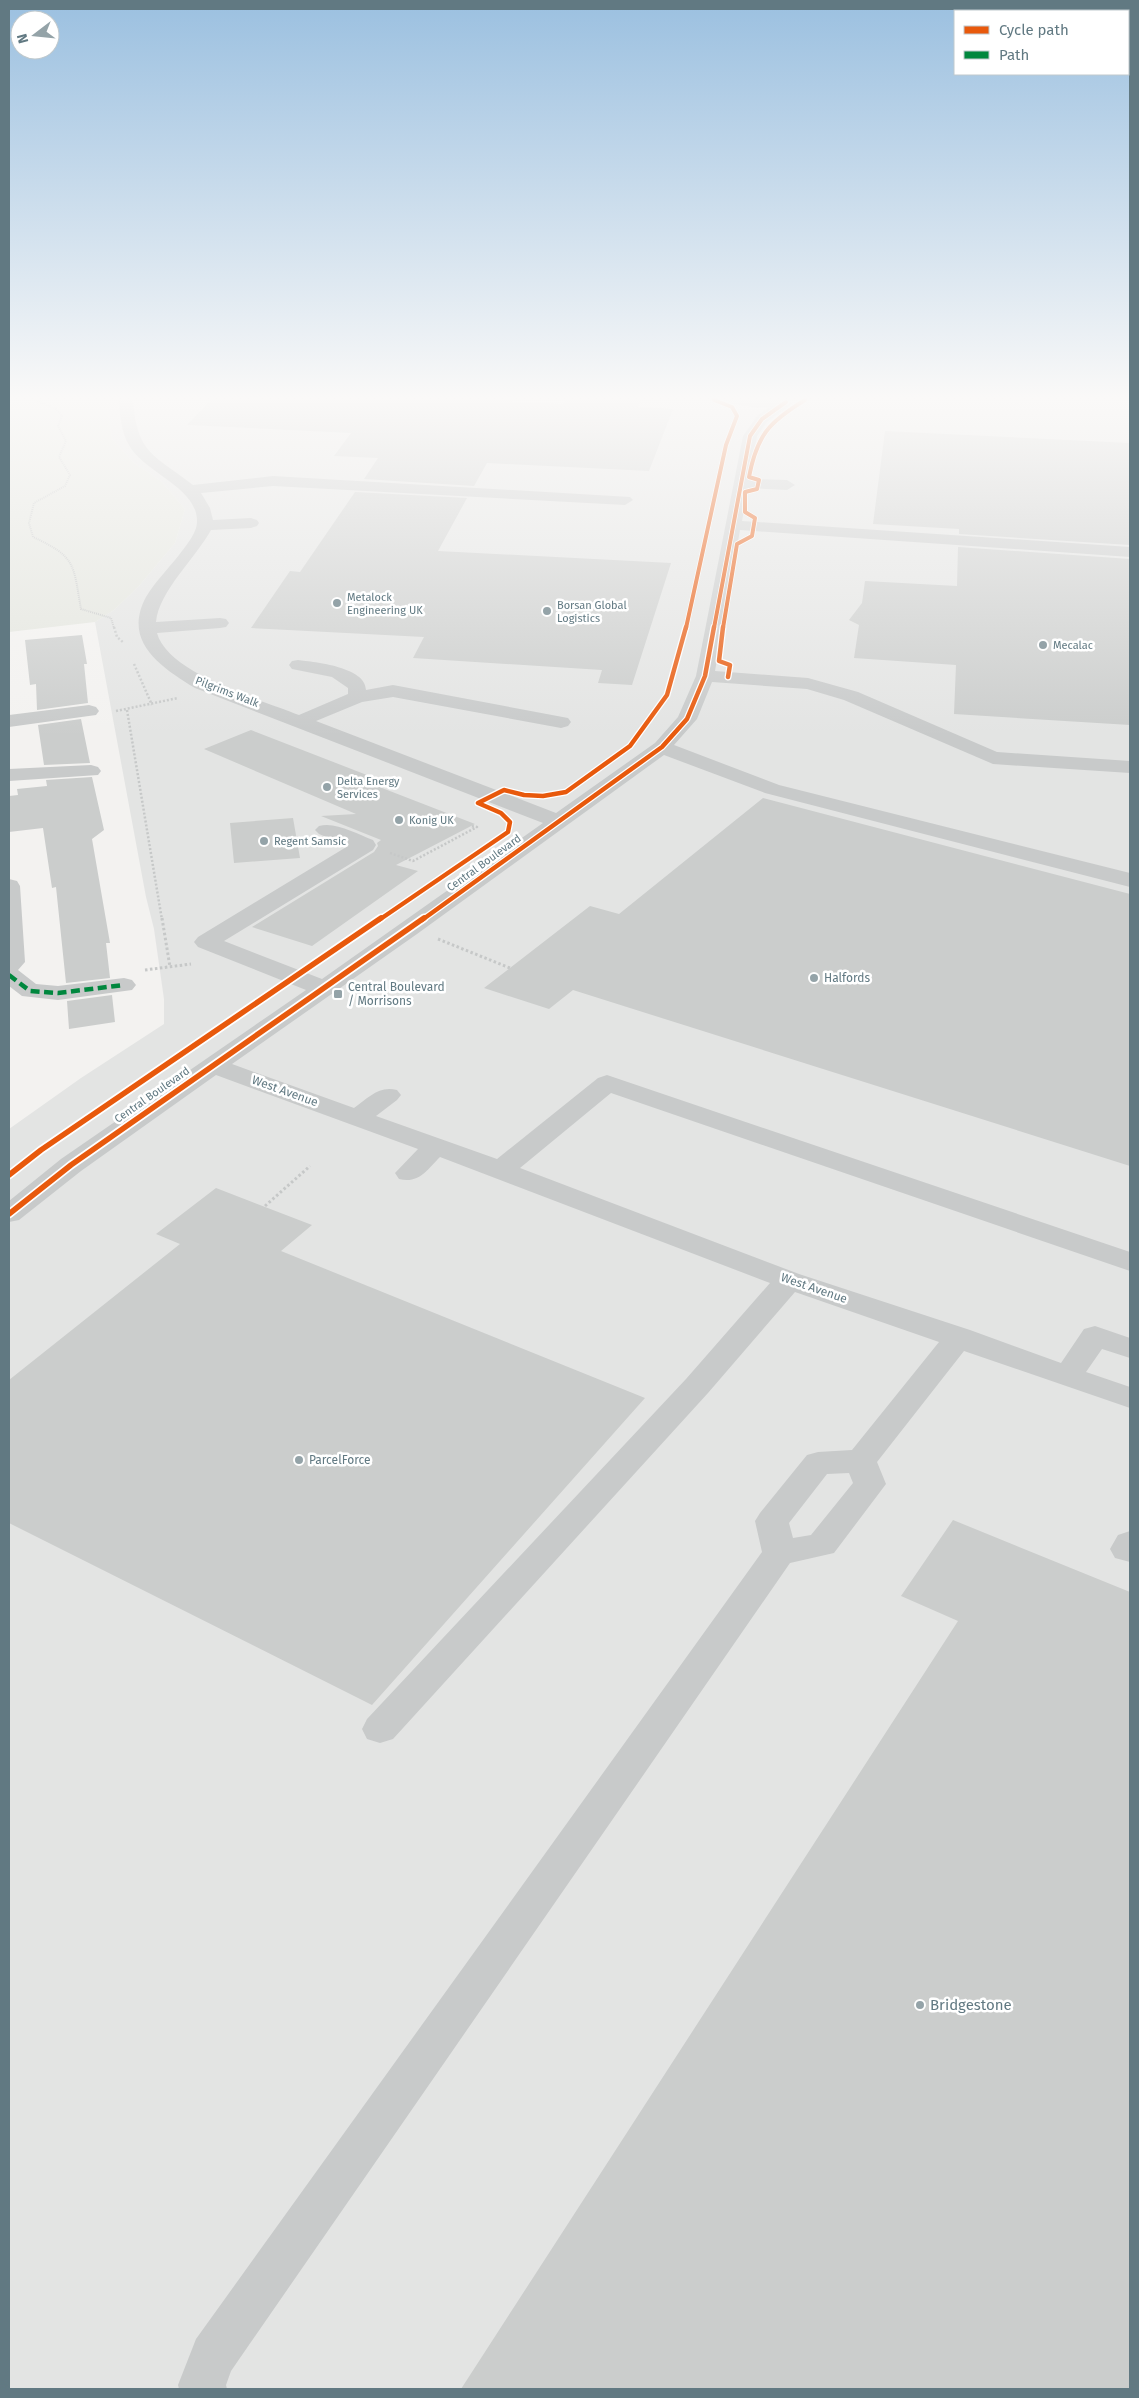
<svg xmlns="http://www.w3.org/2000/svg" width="1139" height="2398" font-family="'Fira Sans',sans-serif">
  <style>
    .built { fill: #e3e4e3 }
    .green { fill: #e3e5de }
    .building { fill: #cbcdcc }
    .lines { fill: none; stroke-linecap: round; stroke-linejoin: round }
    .path-far2 { stroke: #c6c8c8; stroke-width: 2; stroke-dasharray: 1 1; stroke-linecap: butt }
    .path-far1 { stroke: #c6c8c8; stroke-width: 2.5; stroke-dasharray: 2 2; stroke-linecap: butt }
    .path { stroke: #c6c8c8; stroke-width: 3; stroke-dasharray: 2.5 2.5; stroke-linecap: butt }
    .minor { fill: #c8caca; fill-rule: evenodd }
    .quiet { stroke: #00873e; stroke-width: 4.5; stroke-dasharray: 9 4.5; stroke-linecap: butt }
    .cycleway-far2-casing { stroke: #fff; stroke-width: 5.5 }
    .cycleway-far1-casing { stroke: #fff; stroke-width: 7 }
    .cycleway-casing { stroke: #fff; stroke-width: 9 }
    .cycleway-far2 { stroke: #e8590c; stroke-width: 4 }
    .cycleway-far1 { stroke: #e8590c; stroke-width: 4.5 }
    .cycleway { stroke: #e8590c; stroke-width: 5.5 }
    .poi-dot { fill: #94a3a8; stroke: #fff; stroke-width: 2 }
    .labels { text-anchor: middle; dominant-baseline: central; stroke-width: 5; stroke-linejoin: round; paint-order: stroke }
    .far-poi-label { font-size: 11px; fill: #617982; stroke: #fff; text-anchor: start }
    .far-street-label { font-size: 11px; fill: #617982; stroke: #fff }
    .poi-label { font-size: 12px; fill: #617982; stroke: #fff; text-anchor: start }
    .street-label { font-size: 12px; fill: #617982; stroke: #fff }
    .near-poi-label { font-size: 15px; fill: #617982; stroke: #fff; text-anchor: start }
  </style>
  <rect width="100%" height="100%" fill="#f3f2f0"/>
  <path class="built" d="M106,400h1024v1989h-1121v-1260l72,-51 83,-54v-25l-10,-70 -8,-32 -51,-275 19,-12 25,-24 36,-43 10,-34 -24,-28 -27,-18 -22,-24z"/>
  <path class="green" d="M9,400h97l6,39 22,24 27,18 24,28 -10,34 -36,43 -25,24 -19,12 -86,10z"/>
  <path class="building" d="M211,400h274l78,4 2,-4h76l-3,7 35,2 -24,62 -162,-8 -13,23 -110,-7 14,-21 -44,-2 17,-23 -164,-8z
    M885,431l245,12v102l-171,-11v-5l-86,-5z
    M355,492l112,6 -29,53 233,12 -39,122 -34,-2 4,-13 -189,-12 11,-21 -173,-9 39,-57 10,1z
    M958,547l172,12v166l-176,-11 2,-49 -102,-7 5,-33 -10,-5 13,-17 3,-22 92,5z
    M82,635l5,29h-3l4,39 -51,7 -1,-26 -6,1 -5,-45z
    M81,719l9,44 -46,2 -6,-40z
    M251,730l121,47 -8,4 111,43 -79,41 22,6 -106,75 -60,-19 122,-75 4,-6 -1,-3 4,-3 -60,-24 35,-2 -152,-65z
    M92,777l12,53 -12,9 18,104h-4l4,35 -44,5 -10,-96 -4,1 -9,-60 -34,4v-36l9,-1 -1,-6 30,-3 -1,-6z
    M763,798l367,96v272l-557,-176 -24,19 -65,-21 106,-82 29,8z
    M293,818l7,40 -66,5 -4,-40z
    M112,995l3,27 -46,7 -2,-28z
    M216,1188l96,37 -31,26 364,147 -273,307 -363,-182v-143l171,-136 -24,-10z
    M953,1520l177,72v797h-669l497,-768 -57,-25z"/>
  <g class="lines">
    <path class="path-far2" d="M35,400l21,9 6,7 -4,10 8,15 -7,16 11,18 -5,11 -31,17 -5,20 4,14c44,20 40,28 48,72l30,9 3,10"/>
    <path class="path-far1" d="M114,627l3,10 7,6
      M134,664l18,41
      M127,710l35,210
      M116,711l62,-13
      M390,853l23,8 64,-34 -6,-1"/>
    <path class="path" d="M162,918l8,49
      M438,939l72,29
      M145,970l46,-6
      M265,1206l45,-40"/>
    <path class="minor" d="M119,400h14c4,55 22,55 60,85l80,-9 357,21 3,3 -8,5 -352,-19 -72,7 9,15 3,12 38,-2 6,2 2,3 -2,3 -6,2 -40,2c-16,29 -52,61 -55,92l64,-4 6,1 3,4 -3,4 -6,1 -63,5c11,41 105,67 142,82l49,-21v-6l-16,-11 -40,-8 -3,-4 3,-4 6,-1c17,2 68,7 68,30l27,-5 175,33 3,4 -3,4 -7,2 -168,-31 -31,5 -46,19 240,92 99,-70 23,-26 18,-41 47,-240 14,-20 12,-9 -12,1 -27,-5 -2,-3 66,2 -27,20 -10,14 -8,43 38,1 8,5 -8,5 -39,-2 -6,33 388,26v10l-390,-27 -25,141 93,7 50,14 139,60 133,9v12l-137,-9 -149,-64 -37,-11 -95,-7 -15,37 -23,26 105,40 351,88v14l-365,-94 -101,-38 -247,179 -185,130 122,44c14,-10 25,-23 43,-18l4,5 -4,5 -21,16 121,43 101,-81 9,-3 523,177v19l-519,-178 -91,75 279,106 171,56 91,33 23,-34 11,-3 35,12v20l-28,-9 -16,23 44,15v21l-166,-57 -87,111 9,22 -52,69 -44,10 -559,808 -5,14 1,4h-48l-1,-4 18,-46 566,-787 -7,-31 5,-8 47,-58 11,-3 34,-2 87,-108 -144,-50 -87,101 -315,346 -13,4 -13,-4 -5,-10 5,-10 319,-340 84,-96 -330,-126c-13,13 -21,27 -41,22l-4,-6 23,-24 -202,-74 -135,96 -62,49 -10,2v-21l52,-42 245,-169 -108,-43 -4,-5 4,-5 150,-91 -29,-12 -4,-4 4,-4c16,-5 38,8 54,14l3,5 -3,5 -149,91 98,38 221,-156 -348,-135c-34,-21 -73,-46 -49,-91 9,-15 22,-28 33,-42 6,-8 18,-22 18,-33 1,-35 -53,-49 -68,-77 -8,-13 -9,-30 -10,-45zM849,1473l4,10 -42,52 -18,3 -4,-15 38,-49z
      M89,705l7,2 3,4 -3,4 -87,12v-12z
      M91,765l7,2 3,4 -3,4 -89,6v-12z
      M9,879l8,2 3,5 5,76 -7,8 18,14 22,2 66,-8 8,2 4,5 -4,5 -74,10 -36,-4 -13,-10z
      M1130,1531v31l-15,-4 -5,-9 8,-14z"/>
    <path class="quiet" d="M9,975l21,16 28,2 66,-8"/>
    <g class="cycleway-far2-casing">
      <path id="cycleway-far2" d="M686,628l40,-183 11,-29 -5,-9 -18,-7
        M714,628l36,-192 12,-17 24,-17
        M723,628l14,-84 15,-8 3,-18 -10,-6v-20l12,-3 2,-9 -10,-3c8,-42 20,-55 56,-77"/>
    </g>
    <g class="cycleway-far1-casing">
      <path id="cycleway-far1" d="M723,627l-4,34 11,4 -2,12
        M379,920l129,-88 2,-10 -9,-9 -23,-10 26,-13 20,5 19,1 23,-4 64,-46 37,-51 19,-68
        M422,920l240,-173 25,-28 18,-43 9,-49"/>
    </g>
    <g class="cycleway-casing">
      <path id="cycleway" d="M9,1175l32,-25 340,-232
        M9,1214l62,-49 353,-247"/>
    </g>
    <use href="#cycleway-far2" class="cycleway-far2"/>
    <use href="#cycleway-far1" class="cycleway-far1"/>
    <use href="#cycleway" class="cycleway"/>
  </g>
  <linearGradient id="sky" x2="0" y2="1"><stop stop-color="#9bc0e0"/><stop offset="0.54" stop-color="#faf9f8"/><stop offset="1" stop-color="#faf9f8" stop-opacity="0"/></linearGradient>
  <rect width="1139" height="736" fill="url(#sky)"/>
  <g class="poi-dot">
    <circle cx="337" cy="603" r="5"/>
    <circle cx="547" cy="611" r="5"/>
    <circle cx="1043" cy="645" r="5"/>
    <circle cx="327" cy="787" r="5"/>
    <circle cx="399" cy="820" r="5"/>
    <circle cx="264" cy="841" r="5"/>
    <circle cx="814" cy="978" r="5"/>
    <rect x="333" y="989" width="10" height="10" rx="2.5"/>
    <circle cx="299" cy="1460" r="5"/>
    <circle cx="920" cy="2005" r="5"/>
  </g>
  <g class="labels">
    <g class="far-poi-label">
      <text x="347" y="597">Metalock<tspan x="347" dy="13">Engineering UK</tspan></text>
      <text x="557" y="605">Borsan Global<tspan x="557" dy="13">Logistics</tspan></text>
      <text x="1053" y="645">Mecalac</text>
      <text x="337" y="781">Delta Energy<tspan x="337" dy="13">Services</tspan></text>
      <text x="409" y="820">Konig UK</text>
      <text x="274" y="841">Regent Samsic</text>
    </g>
    <g class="far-street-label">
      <text transform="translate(227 692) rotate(21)">Pilgrims Walk</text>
      <text transform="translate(484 863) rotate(-36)">Central Boulevard</text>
      <text transform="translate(152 1095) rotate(-35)">Central Boulevard</text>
    </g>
    <g class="poi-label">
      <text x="824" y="978">Halfords</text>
      <text x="348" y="987">Central Boulevard<tspan x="348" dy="14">/ Morrisons</tspan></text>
      <text x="309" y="1460">ParcelForce</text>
    </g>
    <g class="street-label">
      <text transform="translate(285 1091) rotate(20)">West Avenue</text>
      <text transform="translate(814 1288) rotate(19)">West Avenue</text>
    </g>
    <g class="near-poi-label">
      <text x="930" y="2005">Bridgestone</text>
    </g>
  </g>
  <rect width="1139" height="2398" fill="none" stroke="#617982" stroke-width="20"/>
  <rect x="954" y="10" width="175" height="65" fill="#ffffff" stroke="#c0c9cd"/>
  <rect x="964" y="26" width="25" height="8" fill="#e8590c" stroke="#c0c9cd"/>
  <text x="999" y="35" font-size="15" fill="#617982">Cycle path</text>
  <rect x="964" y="51" width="25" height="8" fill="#00873e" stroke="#c0c9cd"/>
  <text x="999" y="60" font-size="15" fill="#617982">Path</text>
  <g transform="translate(35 35) rotate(254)"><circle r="24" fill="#ffffff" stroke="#c0c9cd"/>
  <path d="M0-4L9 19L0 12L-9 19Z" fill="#94a3a8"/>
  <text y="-8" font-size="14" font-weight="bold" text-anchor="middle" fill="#617982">N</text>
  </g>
</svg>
